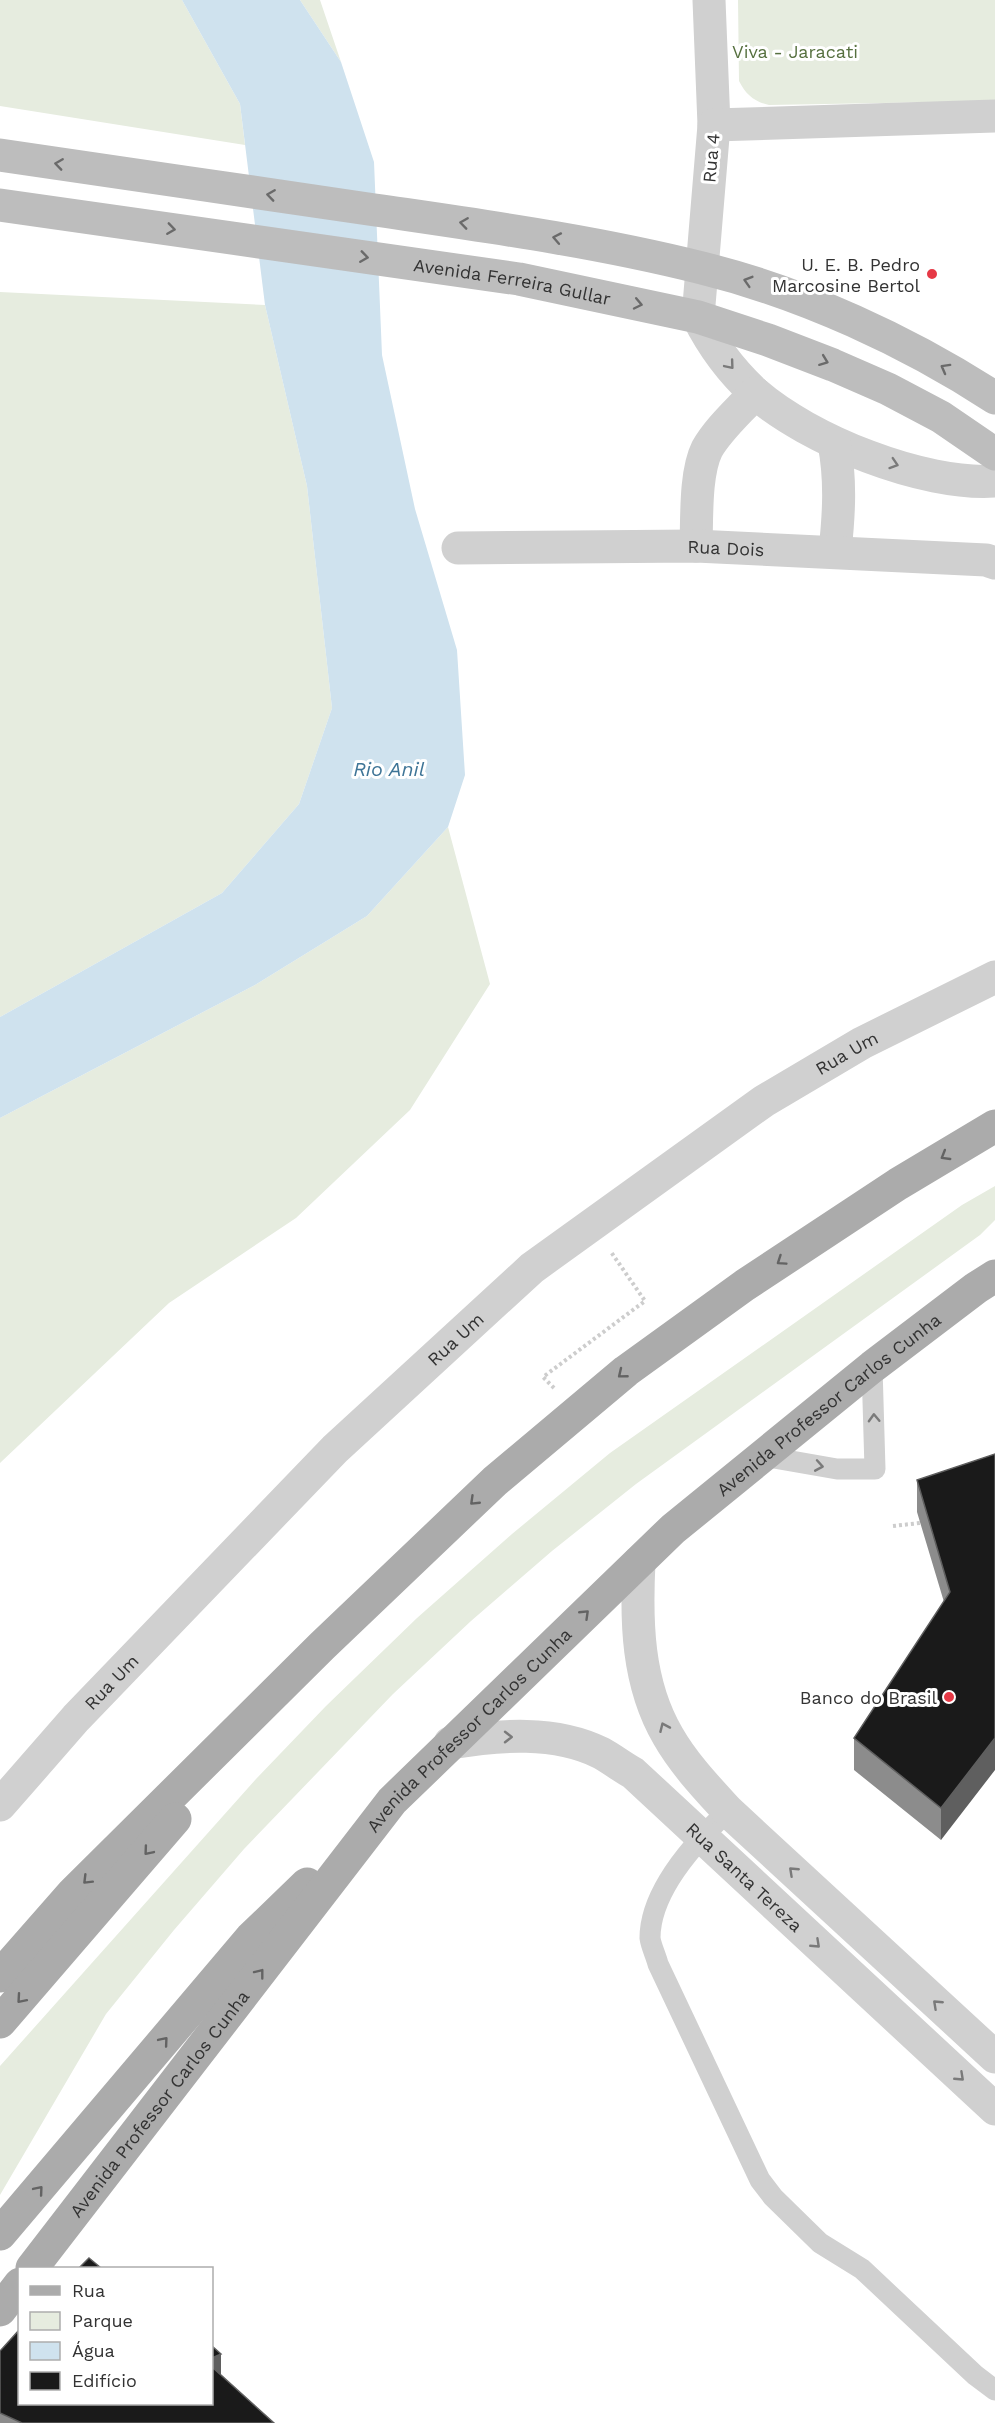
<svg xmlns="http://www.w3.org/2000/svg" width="995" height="2423" font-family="'Work Sans',sans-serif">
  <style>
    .green { fill: #e6ecdf }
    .water { fill: #cfe2ee }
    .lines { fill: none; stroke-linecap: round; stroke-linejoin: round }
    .path { stroke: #cdcdcd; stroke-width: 4; stroke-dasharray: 3 3; stroke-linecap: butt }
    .service { stroke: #d0d0d0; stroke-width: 21 }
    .minor { stroke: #d0d0d0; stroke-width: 33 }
    .secondary { stroke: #bdbdbd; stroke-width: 33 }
    .primary { stroke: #ababab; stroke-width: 33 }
    .wall { fill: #8c8c8c }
    .shaded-wall { fill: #5f5f5f }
    .building { fill: #1a1a1a; stroke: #5f5f5f; stroke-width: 1.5 }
    .oneway { stroke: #6a6a6a }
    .oneway2 { stroke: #7a7a7a }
    .oneway3 { stroke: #636363 }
    .poi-dot { fill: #e63946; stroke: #fff; stroke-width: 2 }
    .labels { text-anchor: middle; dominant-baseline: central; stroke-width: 6; stroke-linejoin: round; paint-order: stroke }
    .park-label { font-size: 18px; fill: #56703f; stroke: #fff }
    .street-label { font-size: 18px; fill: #333; stroke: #fff }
    .poi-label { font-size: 18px; fill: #333; stroke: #fff; text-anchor: end }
    .water-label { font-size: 20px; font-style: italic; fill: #3f7597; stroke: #fff }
  </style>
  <rect width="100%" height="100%" fill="#fff"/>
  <path class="green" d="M0,0h182l58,104 5,41 -245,-39z
    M300,0h20l21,62z
    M738,0h257v101l-226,4c-14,-3 -23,-10 -30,-24z
    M0,292l265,13 42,181 25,222 -33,96 -77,89 -222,124z
    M448,827l42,157 -80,126 -114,108 -127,85 -169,160v-345l255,-133 112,-69z
    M995,1186v34l-15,15 -344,249 -84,67 -81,70 -78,73 -149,155 -70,81 -68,84 -106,181v-129l256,-287 70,-73 91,-88 95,-84 98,-81 352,-248z"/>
  <path class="water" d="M182,0h118l41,62 33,100 8,193 33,154 42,141 8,125 -17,52 -81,89 -112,69 -255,133v-101l222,-124 77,-89 33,-96 -25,-222 -42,-181 -25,-201z"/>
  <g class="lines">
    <path class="path" d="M554,1388l-11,-11 102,-76 -34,-49
      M893,1526l27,-3"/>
    <path class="service" d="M763,1456l74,13h38l-3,-102
      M728,1811c-32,30 -78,79 -78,127 1,8 6,18 8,26l102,216 13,17 47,46 42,26 113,106 20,15"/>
    <g class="minor">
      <path d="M709,0l5,125 -16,192c14,28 33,54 57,76 54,47 168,93 240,88"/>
      <path d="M714,125l281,-9"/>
      <path d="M834,443c7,37 5,71 1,108"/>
      <path d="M696,546c1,-27 -1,-73 11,-97 12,-21 32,-38 48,-56"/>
      <path id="s1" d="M458,548l238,-2 290,14 9,3"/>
      <path d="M639,1562c-3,59 -2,121 29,174 16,28 39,52 60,75l267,246"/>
      <path id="s2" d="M450,1743c48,-8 105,-13 151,10 11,6 21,14 32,20l362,336"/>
      <path id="s3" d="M0,1805l76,-87 259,-269 197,-181 232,-167 98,-58 133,-66"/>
    </g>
    <g class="secondary">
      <path d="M0,155c125,18 250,37 375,55 109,16 220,31 327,58 101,25 206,73 293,130"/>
      <path id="s4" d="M0,205l519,74 179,38 70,23 65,25 55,24 53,28 54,37"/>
    </g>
    <g class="primary">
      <path d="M0,1976l73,-83 249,-247 173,-165 131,-110 119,-86 153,-101 97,-58"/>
      <path d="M0,2022l175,-203"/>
      <path d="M0,2234l251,-296 56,-54"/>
      <path id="s5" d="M32,2268l360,-467 281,-272 199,-162 104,-79 19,-12"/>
      <path d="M0,2310l20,-26"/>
    </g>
  </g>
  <path class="wall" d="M995,1454l-54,386 -87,-70v-32l90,-136 -27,-90v-32z
    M0,2351l221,25 53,47h-274z"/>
  <path class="shaded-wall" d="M995,1738v32l-54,70v-32z
    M221,2354v32l-9,4v-32z"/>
  <path class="building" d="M995,1454v284l-54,70 -87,-70 96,-146 -33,-112z
    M89,2258l12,10h-22z
    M20,2329v74h192v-36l62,56h-252l-22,-10v-62z
    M212,2346l9,8 -9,4z"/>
  <defs><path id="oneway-chevron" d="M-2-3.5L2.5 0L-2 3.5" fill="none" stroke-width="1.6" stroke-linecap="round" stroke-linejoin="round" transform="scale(1.5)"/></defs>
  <g class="oneway">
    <use href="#oneway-chevron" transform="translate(59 164) rotate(-172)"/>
    <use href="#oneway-chevron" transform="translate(271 195) rotate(-172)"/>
    <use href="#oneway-chevron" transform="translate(464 223) rotate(-172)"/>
    <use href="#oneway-chevron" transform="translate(171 229) rotate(8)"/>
    <use href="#oneway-chevron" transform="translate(557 238) rotate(-169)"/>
    <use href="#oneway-chevron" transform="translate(364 257) rotate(8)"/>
    <use href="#oneway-chevron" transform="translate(748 281) rotate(-163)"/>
    <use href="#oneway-chevron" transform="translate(638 304) rotate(12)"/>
    <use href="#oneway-chevron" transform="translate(824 361) rotate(21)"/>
    <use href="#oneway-chevron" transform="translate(945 368) rotate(-151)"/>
  </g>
  <g class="oneway2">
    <use href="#oneway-chevron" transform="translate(730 365) rotate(50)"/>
    <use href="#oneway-chevron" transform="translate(894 464) rotate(18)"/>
    <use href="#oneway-chevron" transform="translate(874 1418) rotate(-92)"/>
    <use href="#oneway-chevron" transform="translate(819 1466) rotate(10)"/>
    <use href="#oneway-chevron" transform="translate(664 1727) rotate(-114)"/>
    <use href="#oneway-chevron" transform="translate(508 1737)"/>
    <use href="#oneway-chevron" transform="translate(793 1871) rotate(-137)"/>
    <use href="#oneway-chevron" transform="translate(816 1944) rotate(43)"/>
    <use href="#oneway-chevron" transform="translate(937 2004) rotate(-137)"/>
    <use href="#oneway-chevron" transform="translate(960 2077) rotate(43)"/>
  </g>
  <g class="oneway3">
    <use href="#oneway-chevron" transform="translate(945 1156) rotate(149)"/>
    <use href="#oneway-chevron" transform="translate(781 1261) rotate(146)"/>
    <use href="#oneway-chevron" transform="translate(622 1374) rotate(141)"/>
    <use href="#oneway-chevron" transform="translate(474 1501) rotate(136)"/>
    <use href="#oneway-chevron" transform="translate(585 1614) rotate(-44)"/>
    <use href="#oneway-chevron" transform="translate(148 1851) rotate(130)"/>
    <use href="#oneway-chevron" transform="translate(87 1880) rotate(135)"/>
    <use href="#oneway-chevron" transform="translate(260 1973) rotate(-52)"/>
    <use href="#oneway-chevron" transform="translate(21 1999) rotate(131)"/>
    <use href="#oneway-chevron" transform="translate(164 2041) rotate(-50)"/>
    <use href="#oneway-chevron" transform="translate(39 2190) rotate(-50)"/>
  </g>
  <g class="poi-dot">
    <circle cx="932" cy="274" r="6"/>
    <circle cx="949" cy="1697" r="6"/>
  </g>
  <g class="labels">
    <g class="park-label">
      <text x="795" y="51">Viva - Jaracati</text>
    </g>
    <g class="street-label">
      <text transform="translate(711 158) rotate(-85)">Rua 4</text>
      <text stroke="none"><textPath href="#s4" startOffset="518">Avenida Ferreira Gullar</textPath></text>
      <text stroke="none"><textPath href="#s1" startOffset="268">Rua Dois</textPath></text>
      <text stroke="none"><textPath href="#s3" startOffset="1138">Rua Um</textPath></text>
      <text stroke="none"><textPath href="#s3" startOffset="652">Rua Um</textPath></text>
      <text stroke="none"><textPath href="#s5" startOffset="1180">Avenida Professor Carlos Cunha</textPath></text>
      <text stroke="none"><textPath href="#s3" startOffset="166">Rua Um</textPath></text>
      <text stroke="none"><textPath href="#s5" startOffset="694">Avenida Professor Carlos Cunha</textPath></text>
      <text stroke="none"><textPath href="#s2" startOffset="344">Rua Santa Tereza</textPath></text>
      <text stroke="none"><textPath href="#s5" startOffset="208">Avenida Professor Carlos Cunha</textPath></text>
    </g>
    <g class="poi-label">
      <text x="920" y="264">U. E. B. Pedro<tspan x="920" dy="21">Marcosine Bertol</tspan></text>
      <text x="937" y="1697">Banco do Brasil</text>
    </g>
    <g class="water-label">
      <text x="389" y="769">Rio Anil</text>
    </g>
  </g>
  <rect x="18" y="2267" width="195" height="138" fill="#ffffff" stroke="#adadad" stroke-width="1.5"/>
  <rect x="30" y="2286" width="30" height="9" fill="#ababab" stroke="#adadad" stroke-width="1.5"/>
  <text x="72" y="2297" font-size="18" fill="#333333">Rua</text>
  <rect x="30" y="2312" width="30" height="18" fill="#e6ecdf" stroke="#adadad" stroke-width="1.5"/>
  <text x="72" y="2327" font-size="18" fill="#333333">Parque</text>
  <rect x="30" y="2342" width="30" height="18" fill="#cfe2ee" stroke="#adadad" stroke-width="1.5"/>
  <text x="72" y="2357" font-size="18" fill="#333333">Água</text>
  <rect x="30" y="2372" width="30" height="18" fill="#1a1a1a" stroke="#adadad" stroke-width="1.5"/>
  <text x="72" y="2387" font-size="18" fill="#333333">Edifício</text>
</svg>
